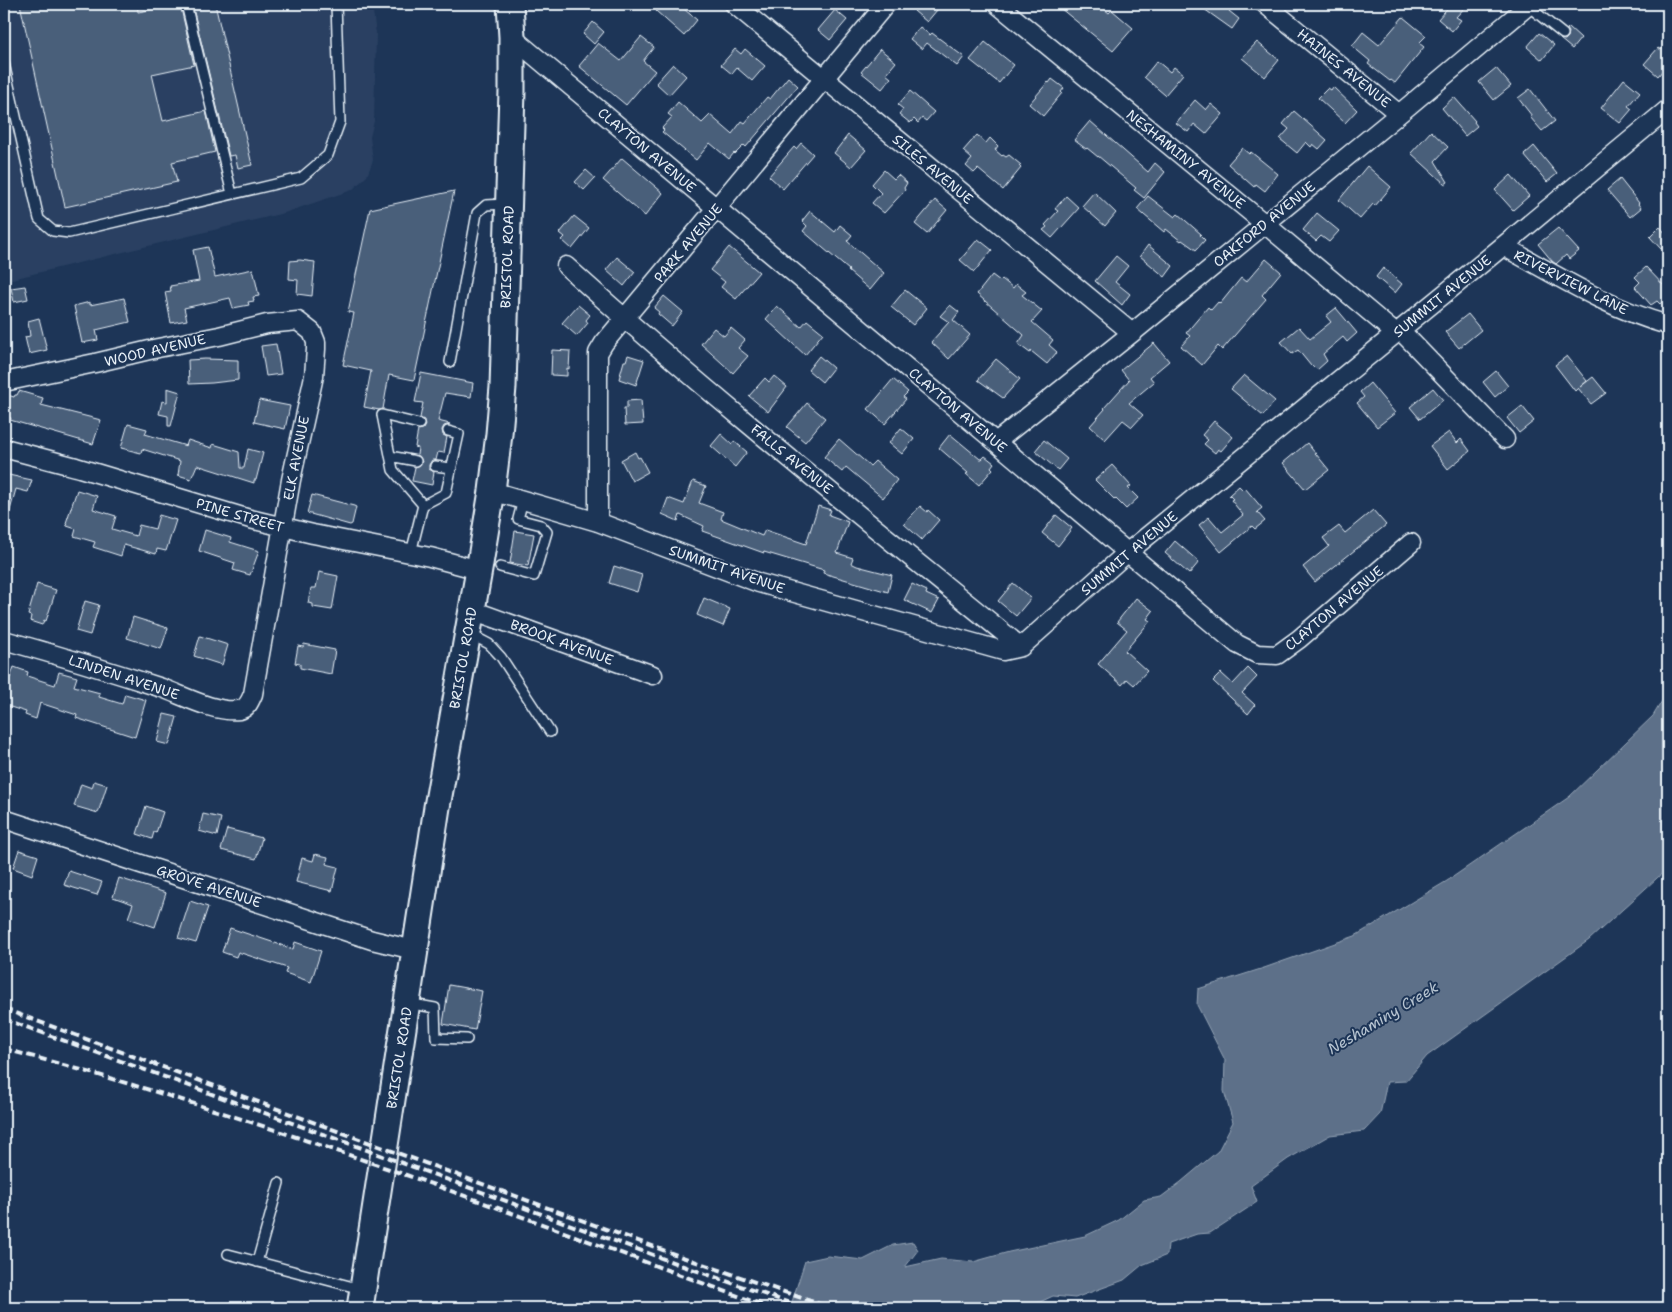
<svg xmlns="http://www.w3.org/2000/svg" width="1672" height="1312" font-family="'Shantell Sans',sans-serif">
  <style>
    .built { fill: #2a4162 }
    .water { fill: #5d7089; stroke: #95a4b5 }
    .building { fill: #495e7a; stroke: #e8f1f8 }
    .lines { fill: none; stroke-linecap: round; stroke-linejoin: round }
    .service-casing { stroke: #e8f1f8; stroke-width: 12 }
    .minor-casing { stroke: #e8f1f8; stroke-width: 21 }
    .secondary-casing { stroke: #e8f1f8; stroke-width: 29 }
    .service { stroke: #1d3557; stroke-width: 9 }
    .minor { stroke: #1d3557; stroke-width: 18 }
    .secondary { stroke: #1d3557; stroke-width: 25 }
    .rail { stroke: #e8f1f8; stroke-width: 4; stroke-dasharray: 8 4; stroke-linecap: butt }
    .labels { text-anchor: middle; dominant-baseline: central; stroke-width: 4; stroke-linejoin: round; paint-order: stroke }
    .street-label { font-size: 14px; fill: #e8f1f8; stroke: #1d3557 }
    .water-label { font-size: 15px; font-style: italic; fill: #b7c4d1; stroke: #1d3557 }
  </style>
  <rect width="100%" height="100%" fill="#1d3557"/>
  <filter id="ink" filterUnits="userSpaceOnUse"><feTurbulence type="fractalNoise" baseFrequency=".02" numOctaves="2"/><feDisplacementMap in="SourceGraphic" scale="10" xChannelSelector="R" yChannelSelector="G"/><feConvolveMatrix kernelMatrix="1 2 1 2 8 2 1 2 1" color-interpolation-filters="sRGB"/></filter>
  <g filter="url(#ink)">
    <path class="built" d="M4,4h368l4,30 -2,87 -4,16 3,23 -6,16 -15,14 -68,23 -280,68z"/>
    <path class="water" d="M1668,691v177l-79,72 -162,116 -21,25 -19,1 -7,32 -16,17 -34,4 -42,24 -37,27 6,16 -47,31 -13,1 -29,10 -1,11 -25,10 -18,15 -49,18 -22,-2 -26,12h-167l-4,-5 -10,1 -4,4h-52l15,-47 23,-5 35,4 30,-15 20,-3 5,8 -13,17 36,-8 32,3 36,-10 76,-16 34,-16 25,-20 17,-3 20,-15 37,-31 15,-29 -9,-31 1,-31 -28,-55 1,-16 66,-21 91,-32 92,-55 122,-84 84,-81z"/>
    <path class="building" d="M20,4h117l1,8 42,-8 14,61 -42,9 11,47 43,-10 9,41 -43,10 5,20 -112,25z
      M192,4h23l37,161 -14,3 -3,-13 -6,1z
      M662,4h16l19,16 -13,16 -28,-25z
      M921,4h21l-15,18 -13,-11z
      M1055,4h43l11,9 3,-3 21,18 -20,23z
      M1197,4h38l-6,7 10,8 -7,10z
      M1451,4h17l-12,13 5,3 -9,11 -14,-12z
      M835,10l12,10 -17,20 -12,-10z
      M1403,17l23,19 -7,7 5,4 -29,36 -4,-3 -1,1 -22,-17 2,-3 -18,-15 11,-14 16,13z
      M593,22l11,10 -10,12 -11,-10z
      M920,27l10,8 2,-2 32,24 -7,9 -30,-23 -5,6 -12,-10z
      M1569,27l12,11 -9,11 -12,-10 5,1 3,-3 1,-5 -2,-3z
      M1539,33l15,12 -12,15 -15,-13z
      M641,37l13,10 -11,14 12,10 -29,34 -47,-39 19,-23 23,18z
      M1668,41v23l-10,12 -14,-12 14,-16 3,2z
      M985,42l29,23 -15,18 -29,-23z
      M1257,42l22,18 -14,17 -23,-19z
      M735,49l6,5 4,-5 20,17 -13,15 -15,-13 -5,6 -11,-9z
      M880,49l16,13 -10,12 5,4 -9,11 -21,-17z
      M1157,61l13,11 4,-5 9,7 -18,21 -21,-18z
      M673,64l13,12 -17,19 -13,-12z
      M1496,68l15,18 -17,14 -15,-18z
      M788,77l10,9 -52,61 -2,-2 -9,9 -1,-1 -5,6 -19,-16 -14,17 -34,-28 2,-2 -2,-2 10,-11 -4,-3 10,-12 24,21 8,-8 22,19 10,-13 3,2 22,-26 3,2z
      M1052,79l12,9 -3,4 1,1 -19,23 -14,-12 19,-22 1,1z
      M1624,79l16,13 -12,14 4,3 -12,14 -19,-15z
      M1333,87l24,23 -12,13 -27,-25 10,-10 3,2z
      M1530,89l25,32 -13,10 -12,-14 2,-1 -14,-18z
      M910,91l24,21 -8,9 -4,-3 -4,5 -4,-4 -4,4 -11,-9 4,-5 -5,-4z
      M1454,97l21,24 -1,1 3,4 -12,10 -23,-28z
      M1195,100l11,10 5,-6 12,10 -17,20 -12,-10 -6,8 -12,-9z
      M1294,111l33,29 -8,9 -6,-5 -2,3 -5,-5 -9,11 -17,-14 9,-10 -6,-5z
      M1090,121l58,51 7,-9 10,9 -21,26 -10,-8 2,-2 -38,-32v1l-11,-9 -1,1 -12,-9z
      M1431,131l17,16 -13,14 13,21 -3,2 -34,-31z
      M848,135l18,15 -15,17 -17,-14z
      M977,135l9,8 4,-5 8,8 -3,4 7,6 1,-1 3,2 3,-2 12,10 -2,1 2,2 -18,22 -25,-21 -4,4 -8,-7 6,-7 -9,-8z
      M801,143l12,11 -30,35 -14,-13 25,-29 2,2z
      M1534,146l23,28 -10,8 -23,-27z
      M1242,148l7,6 2,-2 27,22 -13,17 -9,-7 -2,3 -26,-23z
      M622,158l41,35 -18,23 -42,-36z
      M1367,166l24,21 -16,19 -2,-2 -13,15 -21,-19z
      M586,170l9,8 -11,12 -9,-8z
      M884,170l10,9 4,-4 9,8 -3,5 1,2 -21,23 -12,-10 9,-10 -9,-9z
      M1511,175l18,21 -16,14 -18,-20z
      M1620,179l19,24 -1,1 3,4 -11,9 -23,-27z
      M454,191l-40,189 -25,-5 -6,34 -4,1 -15,-3 7,-36 -28,-6 11,-52 -6,-1 22,-103z
      M1094,192l22,21 -11,13 -23,-20z
      M1066,196l13,12 -27,30 -9,-8 4,-3 -2,-2 13,-14 -3,-2z
      M1148,196l27,21 3,-3 23,20 -1,1 5,5 -9,10 -14,-10 -1,1 -15,-12 -2,3 -27,-23z
      M935,200l12,10 -20,24 -12,-10z
      M810,211l25,21 5,-7 12,10 -5,6 37,32 -14,17 -22,-19 1,-1 -46,-39 4,-5 -5,-5z
      M1317,213l22,18 -10,11 -8,-6 -5,5 -13,-11z
      M574,216l15,12 -17,21 -10,-9 3,-3 -5,-4z
      M1660,227l8,9v7l-7,6 -11,-12z
      M1558,228l21,23 -10,8 -3,-4 -10,9 -4,-3 -14,-17z
      M978,239l14,11 -18,22 -14,-12z
      M1148,245l25,21 -8,11 -25,-21z
      M208,247l7,30 38,-8 6,27 -6,1 1,4 -6,1 1,3 -16,3 -3,-10 -46,10 3,12 -16,3 -6,-31 6,-1 -1,-5 29,-5 -6,-31z
      M729,247l30,25 -23,27 -15,-12 4,-5 -15,-12z
      M1116,256l12,10 -13,16 15,12 -8,11 -27,-24z
      M617,257l18,15 -11,14 -18,-16z
      M1266,259l15,13 -19,23 4,4 -44,51 -4,-4 -16,19 -21,-19 9,-10 -4,-3 22,-26 3,3 7,-8 2,2 21,-26 5,4z
      M300,260l15,2 -3,34 -15,-2 1,-14 -9,-1 1,-18z
      M1646,267l22,23v6l-8,8 -3,-3 -6,4 -16,-18 5,-5 -5,-5z
      M1383,268l19,16 -7,9 -19,-16z
      M992,275l8,6 2,-2 11,9 3,-4 10,8 -4,3 20,16 -10,11 21,18 -4,5 8,7 -10,12 -16,-13 -1,2 -12,-9 6,-9 -47,-41z
      M25,286l3,13 -14,3 -3,-14z
      M905,290l22,18 -14,17 -22,-18z
      M664,296l19,16 -11,14 -14,-12 1,-2 -5,-4z
      M124,298l6,24 -34,8 2,10 -16,3 -8,-37 16,-4v3z
      M578,305l12,10 -4,5 2,3 -11,13 -15,-13z
      M950,305l9,7 -6,8 17,15 -21,24 -18,-17 18,-20 -9,-6z
      M777,306l24,21 6,-7 16,13 -18,22 -39,-36z
      M1336,308l21,25 -10,9 -4,-5 -20,17 4,7 -10,9 -5,-5 -1,1 -13,-16 -6,4 -11,-12 18,-15 11,12 21,-17 -5,-6z
      M1468,314l13,16 -22,18 -14,-16z
      M39,318l8,32 -18,4 -4,-17 5,-1 -2,-15z
      M714,328l10,8 7,-8 14,12 -7,8 10,8 -15,17 -32,-29z
      M1154,343l15,18 -19,16 4,5 -25,21 14,12 -11,12 -9,-7 -18,20 -15,-14 15,-17 -1,-1 25,-28 -8,-10z
      M276,344l5,30 -15,2 -5,-30z
      M552,350l18,1 -1,18 -2,-1v8l-16,-1z
      M628,355l16,5 -8,25 -17,-6 5,-18h2z
      M819,356l14,12 -11,14 -14,-12z
      M1567,356l20,25 -7,6 13,-10 13,16 -15,11 -13,-16 -3,3 -20,-26z
      M205,359l33,1v20l-26,3 -23,1 -1,-24z
      M996,359l24,20 -17,19 -25,-18z
      M1496,371l12,15 -13,11 -12,-15z
      M421,373l52,10 -2,14 -26,-4 -7,28 12,3 -6,2 -2,4 1,5 4,2 -3,16 -6,-1 -2,8h-4l-3,5v4l5,3 -2,13 -20,-4 3,-14 5,-2 2,-3 -2,-5 -3,-2 1,-7 -3,-1 3,-17 5,-1 2,-4 -1,-5 -4,-2 3,-15 -8,-1z
      M1244,375l31,26 -12,15 -32,-27z
      M774,376l13,11 -19,25 -19,-16 16,-18 4,4z
      M893,379l15,13 -5,5 3,2 -21,25 -17,-15z
      M1370,383l25,30 -18,14 -20,-24 7,-6 -4,-5z
      M167,388l13,4 -9,34h-3v-10l-9,-2 3,-13 5,1z
      M1433,388l10,12 -23,19 -10,-12z
      M19,391l24,7 -2,7 60,15 -8,24 -83,-24 1,-2 -7,-2v-22l10,3 1,-2h2z
      M259,400l31,6 -5,23 -31,-7z
      M641,400l2,24 -18,1 -1,-17h3v-7z
      M807,403l18,15 -20,24 -18,-15z
      M1522,406l12,15 -15,12 -12,-15z
      M1214,421l19,16 -12,14 -3,-2 -3,4 -11,-9 4,-4 -6,-5z
      M128,424l19,5 -2,5 41,12 2,-6 24,8 1,-4 26,8 1,16h4l4,-19 15,4 -7,27h-2v3l-57,-18 -6,14 -13,-4 2,-14 -38,-12 -1,4 -20,-5z
      M901,428l13,11 -12,15 -13,-11z
      M1449,432l8,11 4,-4 9,12 -22,18 -18,-23z
      M721,434l11,10 2,-3 13,11 -12,15 -24,-21z
      M950,434l30,25h2l3,-3 9,7 -3,4 2,2 -14,16 -13,-11 2,-1 -29,-25z
      M839,439l31,27 5,-5 22,19 -14,18 -37,-31 -4,5 -18,-15z
      M1044,440l23,19 -9,11 -23,-19z
      M1307,443l22,27 -24,19 -22,-26z
      M635,452l3,6 2,-1 8,15 -16,9 -11,-21z
      M1112,465l19,21 -3,2 10,10 -12,11 -10,-10 -1,1 -20,-20z
      M4,474l28,6 -4,12 -12,-3 -9,32 -3,-1z
      M693,481l13,5 -7,17 24,9 -2,7 41,17 3,-6 41,14 12,-38 13,4 -2,5 19,7 -11,31 16,5 -2,5 6,3 35,9 -4,17 -65,-19 1,-3 -60,-18v1l-42,-15 -20,-7 2,-5 -24,-11 -2,6 -16,-7 6,-16 16,6z
      M1239,486l4,4 2,-2 17,20 -5,4 8,9 -10,8 -3,-3 -31,26 -22,-27 10,-8 13,15 21,-17 -12,-15 2,-1 -4,-4z
      M77,490l20,6 -4,13 23,7 -4,13 24,7 3,-11 16,4 4,-14 17,5 -10,31 -9,-2 -1,5 -32,-9 -3,11 -28,-9 2,-5 -21,-6 2,-7 -9,-3 -1,-3z
      M312,495l42,11 2,1 -4,17 -2,1 -43,-12z
      M920,506l7,6 1,-2 11,10 -17,20 -18,-16z
      M1373,510l13,15 -71,57 -12,-15 26,-21 -6,-8 16,-12 6,7z
      M1056,515l16,13 -14,18 -16,-13z
      M205,530l26,8 -1,4 29,9 -9,24 -17,-5 2,-7 -36,-12z
      M515,531l19,3 -6,32 -18,-3z
      M1175,541l24,21 -10,12 -24,-21z
      M614,566l28,9 -5,17 -28,-9z
      M319,572l19,4 -6,34 -19,-3v-3l-5,-1 3,-15h5z
      M1013,583l18,15 -15,18 -18,-15z
      M37,584l19,6 -10,31 -2,-1 -2,5 -12,-4 1,-5 -3,-1z
      M912,584l15,7 -1,3 13,6 -7,13 -28,-13z
      M704,598l26,11 -7,17 -26,-11z
      M1136,598l17,13 -6,8 3,2 -25,30 22,20 -13,14 -7,-6 -5,6 -24,-21 29,-34 -10,-8z
      M85,601l14,4 -9,30 -14,-4z
      M133,617l35,11 -7,21 -34,-11z
      M200,636l28,9 -6,20 -28,-9z
      M304,644l31,6 -4,24 -31,-6v-4l-5,-1 3,-17 5,1z
      M14,667l14,5 -1,4 28,9 4,-13 18,5 -3,9 26,7 -1,4 23,7 3,-10 21,6 -11,37 -59,-19 1,-3 -37,-12 -4,16 -11,-4 1,-3 -22,-7 3,-16 -3,-1v-3l2,-8 4,1z
      M1248,668l9,9 -15,16 13,12 -7,9 -35,-33 8,-8 12,11z
      M164,714l13,3 -8,28 -12,-3z
      M94,781l13,4 -9,28 -24,-7 7,-22 11,4z
      M146,806l17,6 -7,21 -2,-1 -2,7 -15,-5z
      M203,814l18,4 -4,18 -18,-5z
      M227,829l35,9 -6,21 -35,-9z
      M19,850l19,6 -6,19 -19,-7z
      M315,854l13,3 -2,7 12,3 -6,24 -36,-9 6,-24 11,3z
      M69,871l33,11 -5,13 -33,-10z
      M119,878l47,15 -11,34 -27,-9 5,-14 -20,-7z
      M190,901l18,6 -12,36 -18,-5z
      M230,928l63,21 2,-7 26,9 -10,31 -26,-9 2,-5 -49,-16 -2,5 -14,-5z
      M449,985l33,6 -7,39 -32,-6z"/>
    <g class="lines">
      <g class="service-casing">
        <path id="service" d="M186,4l46,190
          M1528,6l35,28
          M4,63l35,156 14,12 16,2 232,-55 27,-23 12,-33 -4,-118
          M450,362l27,-149 9,-8 20,-1
          M419,424l-37,-9 11,55 30,35
          M390,456l26,5
          M435,466l16,2
          M411,553l12,-48 23,-12 13,-59 -11,-3
          M500,567l34,9 13,-44 -6,-7 -23,-6 5,-19
          M470,634l19,10 12,13 49,75
          M407,1003l28,5 1,30 31,1
          M228,1254l133,35
          M257,1262l22,-79"/>
      </g>
      <g class="minor-casing">
        <path id="minor" d="M734,4l398,329
          M997,4l268,220 131,110
          M1265,4l134,110
          M512,37l725,607 20,10 20,1 22,-16 112,-96
          M1503,246c53,29 106,63 165,79
          M566,266c147,133 302,256 455,381
          M1400,330l105,109
          M4,382l91,-19 63,-15 61,-12 48,-12 31,-3 14,11 4,10v7l-2,27 -23,104 -38,214c-3,7 -6,15 -14,16 -24,3 -55,-14 -77,-22 -52,-17 -105,-33 -158,-48
          M996,442l136,-109 267,-219 131,-110
          M4,448l72,19 174,52 63,15 117,23 49,13
          M492,491l106,31 161,61 244,68 18,-4 107,-95 375,-306 165,-137
          M598,522v-169l6,-10 282,-339
          M472,610l181,65
          M4,819l368,121 42,10"/>
      </g>
      <g class="secondary-casing">
        <path id="secondary" d="M360,1308l77,-501 42,-237 13,-79 7,-57 4,-47 9,-296v-54l-2,-33"/>
      </g>
      <use href="#service" class="service"/>
      <use href="#minor" class="minor"/>
      <use href="#secondary" class="secondary"/>
      <path class="rail" d="M4,1009l678,248 149,51
        M4,1019l352,127 327,120 121,42
        M4,1049c262,68 513,167 767,259"/>
    </g>
  </g>
  <g class="labels">
    <g class="street-label">
      <text transform="translate(1344 68) rotate(39)">HAINES AVENUE</text>
      <text transform="translate(647 150) rotate(40)">CLAYTON AVENUE</text>
      <text transform="translate(1186 159) rotate(39)">NESHAMINY AVENUE</text>
      <text transform="translate(933 169) rotate(40)">SILES AVENUE</text>
      <text transform="translate(1264 224) rotate(-39)">OAKFORD AVENUE</text>
      <text transform="translate(688 243) rotate(-50)">PARK AVENUE</text>
      <text transform="translate(507 257) rotate(-88)">BRISTOL ROAD</text>
      <text transform="translate(1571 282) rotate(27)">RIVERVIEW LANE</text>
      <text transform="translate(1442 296) rotate(-39)">SUMMIT AVENUE</text>
      <text transform="translate(155 350) rotate(-13)">WOOD AVENUE</text>
      <text transform="translate(958 410) rotate(40)">CLAYTON AVENUE</text>
      <text transform="translate(296 458) rotate(-79)">ELK AVENUE</text>
      <text transform="translate(792 459) rotate(39)">FALLS AVENUE</text>
      <text transform="translate(240 515) rotate(16)">PINE STREET</text>
      <text transform="translate(1129 553) rotate(-40)">SUMMIT AVENUE</text>
      <text transform="translate(727 569) rotate(19)">SUMMIT AVENUE</text>
      <text transform="translate(1334 608) rotate(-40)">CLAYTON AVENUE</text>
      <text transform="translate(562 642) rotate(20)">BROOK AVENUE</text>
      <text transform="translate(463 658) rotate(-80)">BRISTOL ROAD</text>
      <text transform="translate(124 677) rotate(18)">LINDEN AVENUE</text>
      <text transform="translate(209 886) rotate(18)">GROVE AVENUE</text>
      <text transform="translate(399 1058) rotate(-81)">BRISTOL ROAD</text>
    </g>
    <g class="water-label">
      <text transform="translate(1383 1018) rotate(-31)">Neshaminy Creek</text>
    </g>
  </g>
  <rect width="1672" height="1312" fill="none" stroke="#1d3557" stroke-width="20"/>
  <rect x="10" y="10" width="1652" height="1292" fill="none" stroke="#e8f1f8" stroke-width="2" filter="url(#ink)"/>
</svg>
